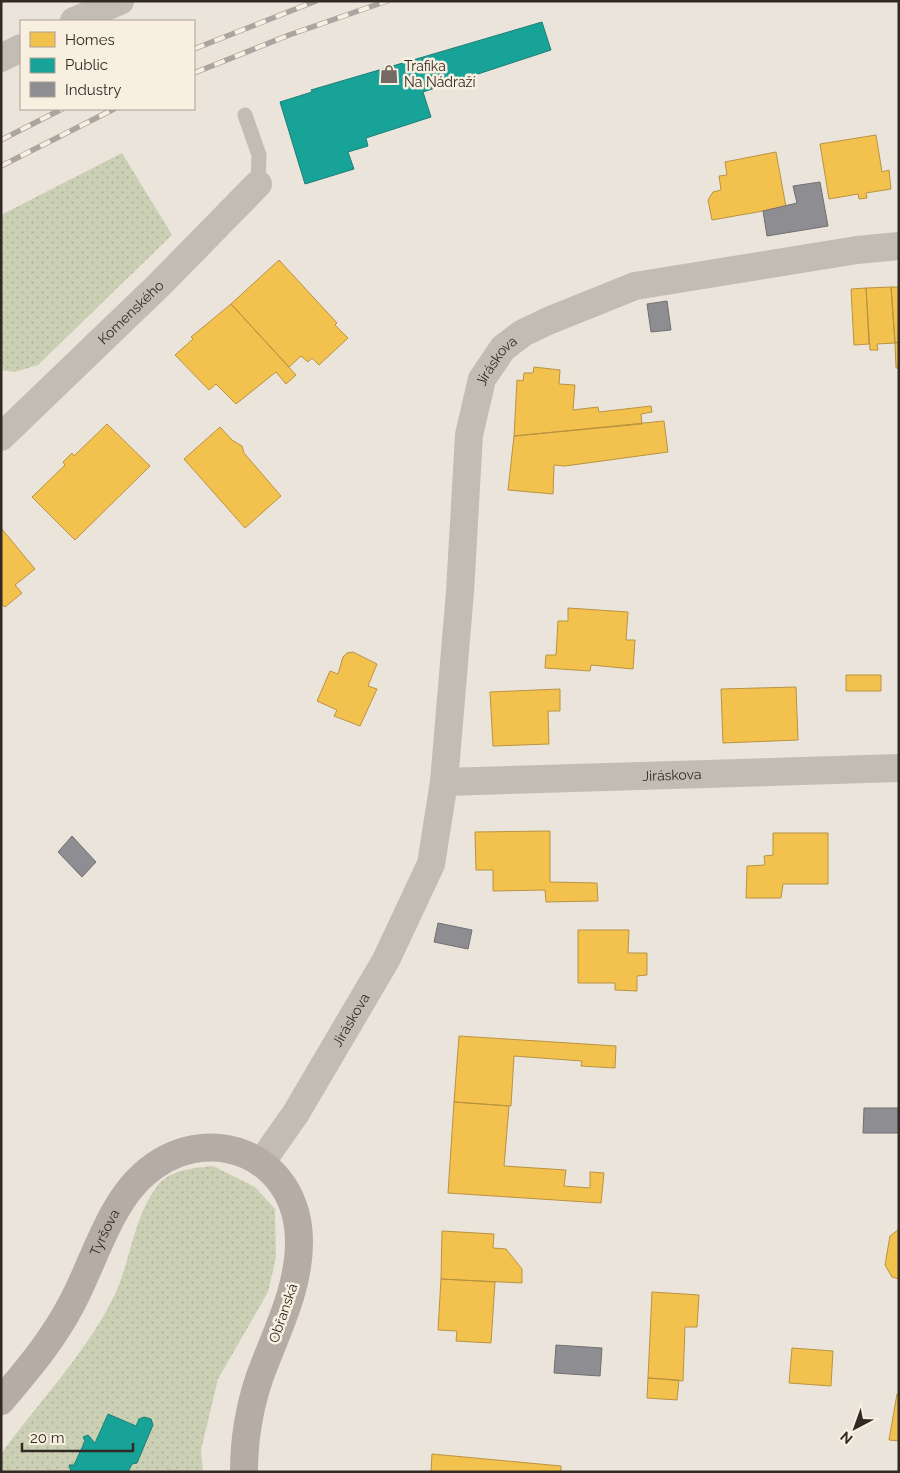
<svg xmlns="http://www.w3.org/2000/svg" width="900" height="1473" font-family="Raleway,sans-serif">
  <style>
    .park { fill: url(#park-dots) }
    .homes { fill: #f2c14e; stroke: #b99341 }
    .public { fill: #17a398; stroke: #1f7e75 }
    .industry { fill: #8d8d92; stroke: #726f71 }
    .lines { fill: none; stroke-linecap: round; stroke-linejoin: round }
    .service { stroke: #c3bcb5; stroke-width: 15 }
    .minor { stroke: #c3bcb5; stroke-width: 28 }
    .secondary { stroke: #b4aca5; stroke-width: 28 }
    .rail-casing { stroke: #aba59f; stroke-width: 5.5 }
    .rail { stroke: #f9efe1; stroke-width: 4; stroke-dasharray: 11; stroke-linecap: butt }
    .labels { text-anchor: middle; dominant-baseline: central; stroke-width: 5; stroke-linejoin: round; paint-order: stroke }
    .poi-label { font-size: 14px; fill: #332924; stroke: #f9efe1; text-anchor: start }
    .street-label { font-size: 14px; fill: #332924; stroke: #f9efe1 }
  </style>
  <defs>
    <pattern id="park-dots" width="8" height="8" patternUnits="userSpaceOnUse" patternTransform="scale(1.25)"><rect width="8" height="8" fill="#cbd0b4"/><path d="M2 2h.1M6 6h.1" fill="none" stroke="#afb39b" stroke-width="1.8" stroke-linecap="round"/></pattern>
  </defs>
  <rect width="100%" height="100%" fill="#ebe4db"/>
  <path class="park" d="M122,153l50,82 -134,130 -23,7 -14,-2v-155z
    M213,1166l42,21 20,22 1,48 -8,35 -50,87 -17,71 2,22h-202v-18c36,-50 80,-95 109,-150 21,-37 21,-84 48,-119 13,-16 37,-17 55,-19z"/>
  <path class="homes" d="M876,135l6,37 7,-2 2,19 -25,4 1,5 -8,1 -1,-5 -29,5 -9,-55z
    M776,152l10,55 -74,13 -4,-20 5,-8 8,-2 -2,-14 8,-1 -2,-13z
    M279,260l58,63 -2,2 13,13 -29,27 -7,-7 -4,4 -7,-6 -12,11 -58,-63z
    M891,287h8v55l-4,1z
    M891,287l4,56 -18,1 1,6h-8l-4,-62z
    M866,288l3,56 -15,1 -3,-56z
    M231,304l65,71 -10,9 -10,-12 -40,32 -20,-20 -7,6 -34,-35 18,-16 -2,-2z
    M899,342v26h-3l-1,-25z
    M534,367l26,3 -1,14 16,1 -2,25 25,-3 1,5 52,-6 1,6 -11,2 1,10 -128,12 3,-56 6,1 1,-8h9z
    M664,421l4,31 -103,14 -11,-1 -1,29 -45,-4 6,-54z
    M107,424l43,42 -75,74 -43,-43 33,-32 -2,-3 9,-9 2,3z
    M220,427l12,13 10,6 2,7 37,43 -36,32 -61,-69z
    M1,528l34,41 -20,16 7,8 -17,14 -4,-3z
    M568,608l60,4 -2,28h9l-2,29 -42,-4 -1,6 -45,-3 1,-13h10l2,-34h10z
    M353,652l24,12 -9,22 9,3 -17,37 -26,-10 3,-6 -20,-9 13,-30 8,3 5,-17 4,-4z
    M846,675h35v16h-35z
    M796,687l2,53 -75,3 -2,-54z
    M560,689v22h-12l1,33 -56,2 -3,-54z
    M550,831v51l47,1 1,18 -52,1 -1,-12 -52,1v-21h-17l-1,-38z
    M773,833h55v51h-45l-2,14h-35l1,-32 18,-1 -1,-9 9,-1z
    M578,930h51l-1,23h19v22l-10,1v15l-22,-1v-7h-37z
    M459,1036l157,10 -1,22 -34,-2 1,-5 -68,-5 -3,50 -57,-4z
    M454,1102l55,4 -5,60 62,4 -2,16 26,2v-16l14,1 -3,30 -153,-10z
    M899,1229v50l-7,-2 -7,-12 5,-29z
    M442,1231l52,3 -1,14 13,1 16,20v14l-81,-4z
    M441,1279l54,3 -4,61 -35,-2 1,-10 -19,-1z
    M652,1292l47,3 -2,32h-12l-2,54 -35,-3z
    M792,1348l41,3 -2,35 -42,-3z
    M648,1378l31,2 -2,20 -30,-2z
    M897,1394h2v47l-10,-1z
    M432,1454l129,12v6h-130z"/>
  <path class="public" d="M542,22l9,28 -128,42 8,25 -65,21 2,8 -20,6 6,17 -49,15 -25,-82 32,-10 -1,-2z
    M108,1414l28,12 3,-7 5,-2 7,2 2,6 -16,38 -5,1 -4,8h-57l-2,-7h5l11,-24 -2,-4 5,-2 7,8z"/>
  <path class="industry" d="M820,182l8,44 -61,10 -4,-25 34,-8 -4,-17z
    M667,301l4,29 -20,2 -4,-28z
    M72,836l24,26 -14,15 -24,-25z
    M438,923l34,7 -4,19 -34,-7z
    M864,1108h35v25h-36z
    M556,1345l46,3 -2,28 -46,-3z"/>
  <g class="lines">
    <path class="service" d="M245,115l14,40 -1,29"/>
    <g class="minor">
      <path d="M74,21l46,-20"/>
      <path d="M1,58l20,-10"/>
      <path id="s1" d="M1,437l159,-153 98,-100"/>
      <path id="s2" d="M444,782l455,-14"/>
      <path id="s3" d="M261,1163l35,-50 90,-153 45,-96 13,-82 16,-190 9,-157 13,-56 21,-31 20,-15 25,-12 87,-35 222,-36 42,-4"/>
    </g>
    <path class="secondary" id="s4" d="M1,1401c26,-31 52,-61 71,-98 21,-39 37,-98 71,-128 63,-57 156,-21 156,67 0,49 -24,92 -40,137 -10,30 -15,61 -15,93"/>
    <g class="rail-casing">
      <path id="rail" d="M194,49l122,-48
        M194,73l95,-38 98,-34
        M1,140l61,-31
        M1,166l113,-57"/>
    </g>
    <use href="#rail" class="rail"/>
  </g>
  <defs>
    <g id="shop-bare" transform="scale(1.5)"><path d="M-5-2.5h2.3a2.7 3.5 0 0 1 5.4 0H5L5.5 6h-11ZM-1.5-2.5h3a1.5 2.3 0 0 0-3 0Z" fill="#736a64" stroke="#f9efe1" stroke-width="2.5" paint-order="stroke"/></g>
  </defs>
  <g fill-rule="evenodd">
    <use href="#shop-bare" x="389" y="74"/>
  </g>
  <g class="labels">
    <g class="poi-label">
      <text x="404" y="66">Trafika<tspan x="404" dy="16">Na Nádraží</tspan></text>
    </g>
    <g class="street-label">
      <text stroke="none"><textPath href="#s1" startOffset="180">Komenského</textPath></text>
      <text stroke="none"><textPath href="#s3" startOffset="856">Jiráskova</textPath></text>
      <text stroke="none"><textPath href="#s2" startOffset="228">Jiráskova</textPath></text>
      <text stroke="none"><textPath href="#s3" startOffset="169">Jiráskova</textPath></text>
      <text stroke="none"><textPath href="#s4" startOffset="199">Tyršova</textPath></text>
      <text transform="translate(283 1313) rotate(-71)">Obřanská</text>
    </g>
  </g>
  <rect width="900" height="1473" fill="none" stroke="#332924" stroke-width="5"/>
  <rect x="20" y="20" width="175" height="90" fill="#f9efe1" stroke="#aaa095"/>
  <rect x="30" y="32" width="25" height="15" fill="#f2c14e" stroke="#aaa095"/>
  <text x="65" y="45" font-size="15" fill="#332924">Homes</text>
  <rect x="30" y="58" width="25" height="15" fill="#17a398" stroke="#aaa095"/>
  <text x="65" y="70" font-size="15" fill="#332924">Public</text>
  <rect x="30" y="82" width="25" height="15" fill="#8d8d92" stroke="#aaa095"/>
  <text x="65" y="95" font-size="15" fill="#332924">Industry</text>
  <g transform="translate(855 1428) rotate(221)" stroke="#f9efe1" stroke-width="4" paint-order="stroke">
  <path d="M0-4L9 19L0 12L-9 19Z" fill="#332924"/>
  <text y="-8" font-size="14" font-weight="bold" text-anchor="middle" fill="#332924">N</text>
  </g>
  <path d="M22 1443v8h111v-8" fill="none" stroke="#332924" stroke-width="2.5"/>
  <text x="30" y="1443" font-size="15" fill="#332924" stroke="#f9efe1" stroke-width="4" paint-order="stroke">20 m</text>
</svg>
